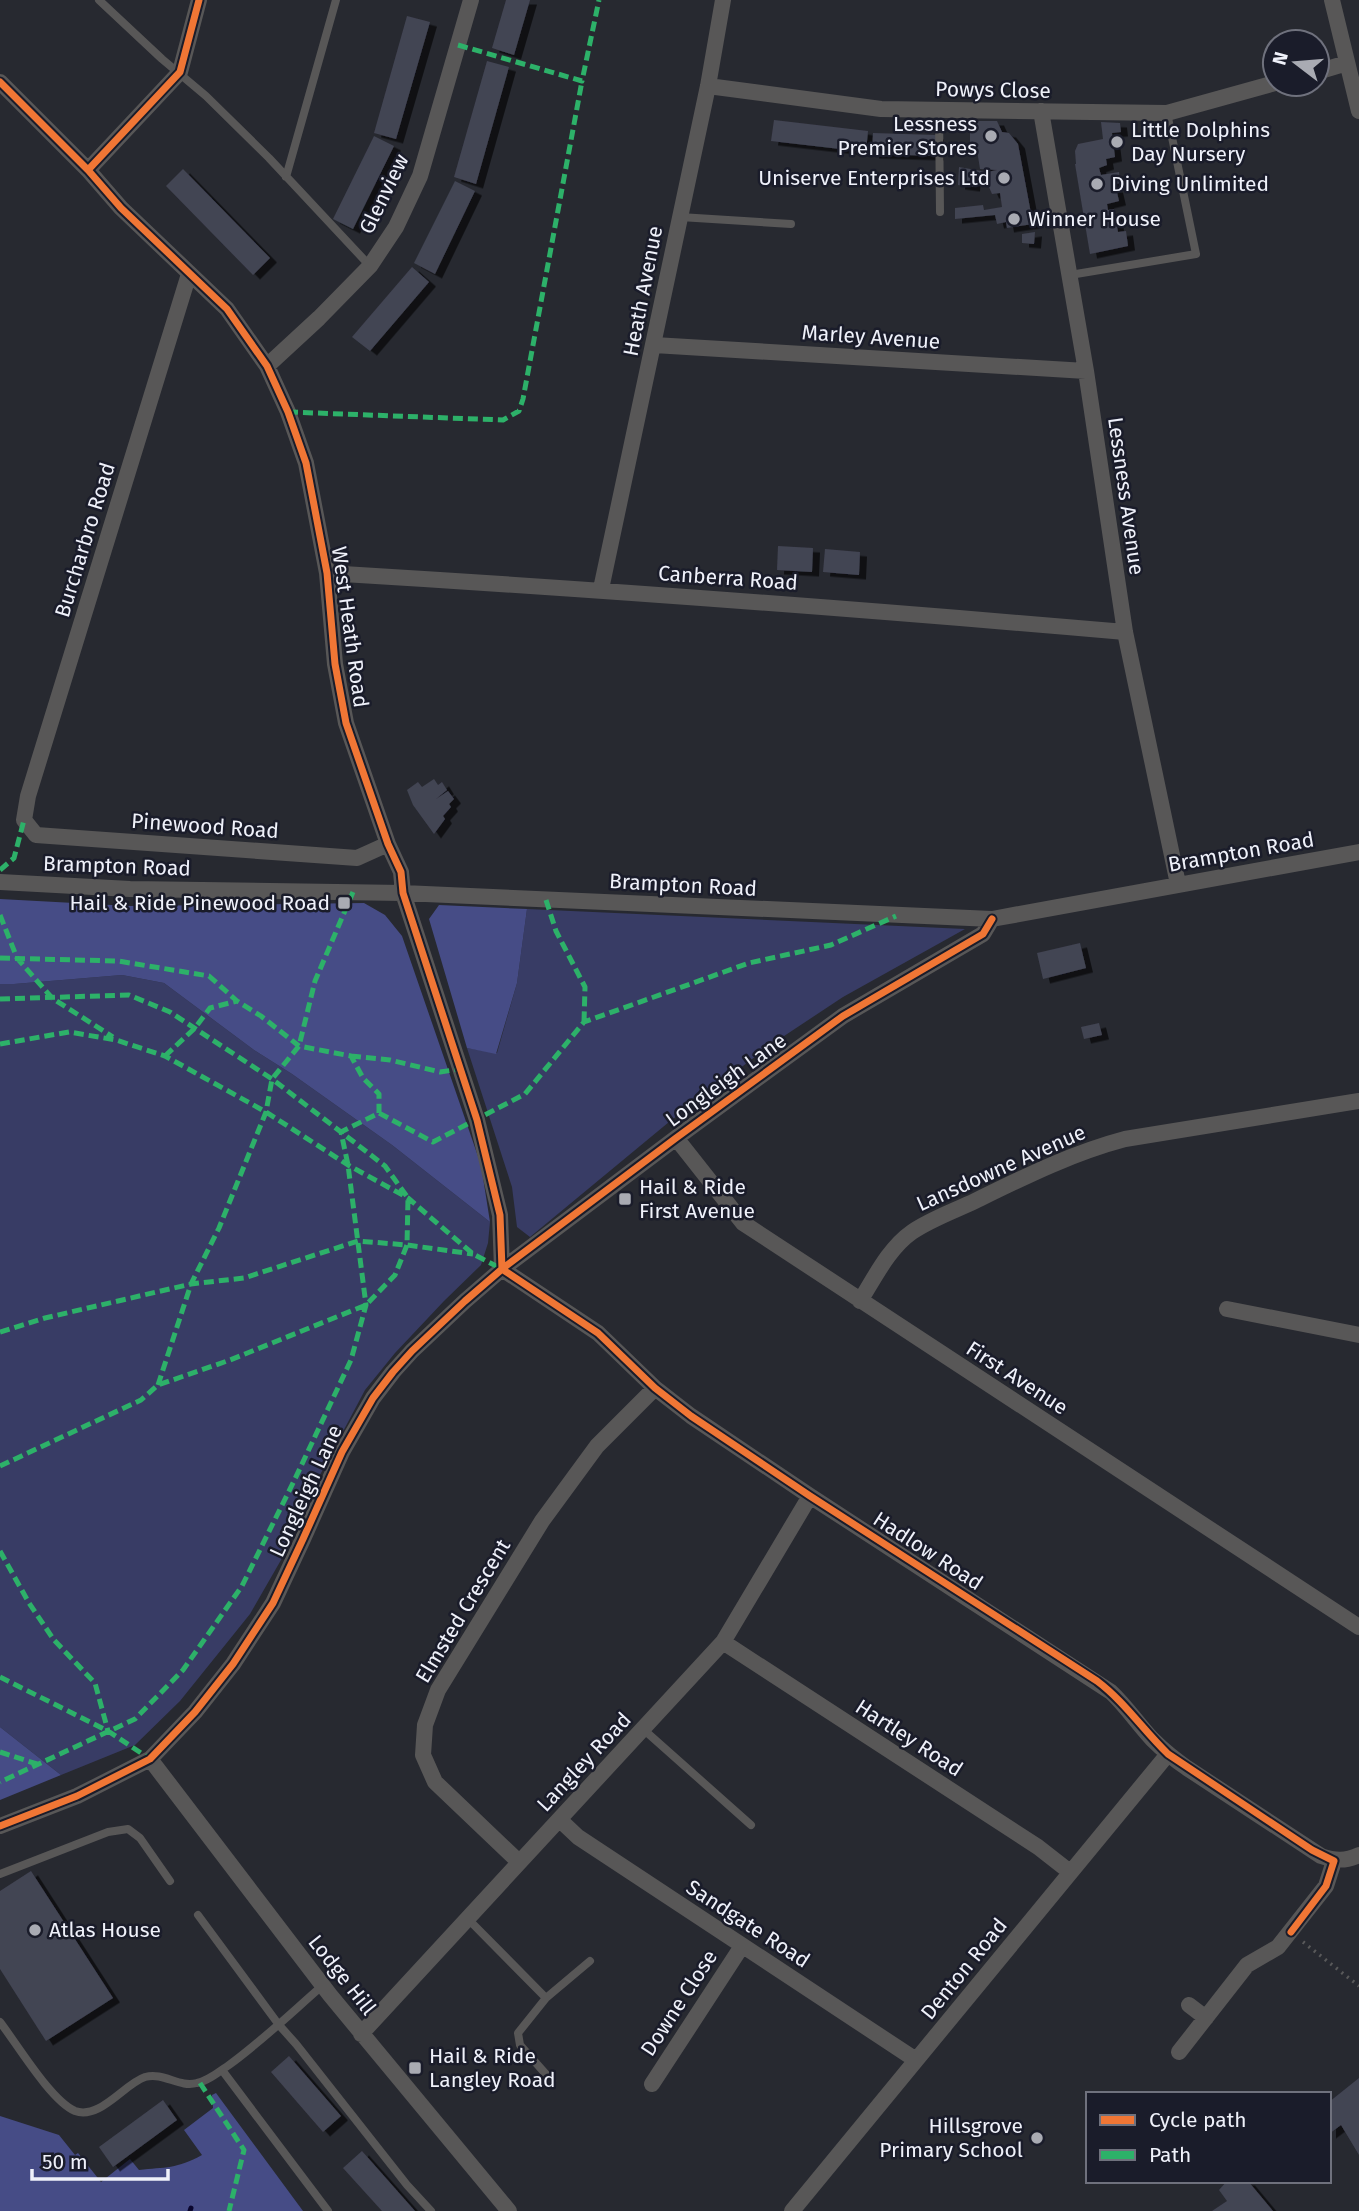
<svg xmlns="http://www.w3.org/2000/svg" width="1359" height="2211" font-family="'Fira Sans',sans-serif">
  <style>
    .green { fill: #383c65 }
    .forest { fill: #464c86 }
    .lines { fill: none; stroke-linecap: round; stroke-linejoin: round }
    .stream { stroke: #0a062e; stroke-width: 5 }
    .building { fill: #424453; filter: url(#shadow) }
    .path { stroke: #59595a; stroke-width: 3.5; stroke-dasharray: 2 5; stroke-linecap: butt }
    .lane { stroke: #585757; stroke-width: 8 }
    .street { stroke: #585757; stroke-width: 16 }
    .quiet { stroke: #2db169; stroke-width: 5; stroke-dasharray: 10 5; stroke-linecap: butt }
    .cycleway-casing { stroke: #1a1c2a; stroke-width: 11 }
    .cycleway { stroke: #f07635; stroke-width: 7 }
    .poi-dot { fill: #a9abb3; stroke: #1a1c2a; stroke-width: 2.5 }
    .labels { text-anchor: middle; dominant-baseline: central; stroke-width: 5; stroke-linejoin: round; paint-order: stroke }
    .street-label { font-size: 21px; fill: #eff1fa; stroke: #1a1c2a }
    .poi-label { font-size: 21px; fill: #eff1fa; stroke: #1a1c2a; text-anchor: start }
  </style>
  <defs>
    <filter id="shadow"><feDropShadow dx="7" dy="4.5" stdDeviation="0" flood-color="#0009"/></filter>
  </defs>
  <rect width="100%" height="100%" fill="#272930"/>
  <path class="green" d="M527,909l438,20 -122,68 -71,47 -103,78 -139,115 -13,-10 -5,-40 -45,-139 30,5 20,-70z
    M122,975l42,8 90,67 38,24 100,71 98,77 -2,21 -7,22 -37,36 -49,52 -30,37 -53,100 -31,70 -31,54 -70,87 -45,44 -74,30 -61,-48v-743h14z"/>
  <path class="forest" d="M0,899l130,7 234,-3 21,12 17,21 79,229 9,57 -98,-77 -100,-71 -38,-24 -90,-67 -42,-8 -108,9h-14z
    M439,905l88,4 -10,74 -21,71 -29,-6 -38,-129z
    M0,1727l61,48 -61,25z
    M216,2093l87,118h-303v-95l59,19 16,20 3,-2 23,29 29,-23 9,11c26,-3 38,-1 63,-15l-18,-25 29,-22 -1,-13z"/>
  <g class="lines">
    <path class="stream" d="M190,2211l1,-3"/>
  </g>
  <path class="building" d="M506,0h24l-16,55 -22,-7z
    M407,16l23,6 -34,117 -22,-6z
    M487,61l22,6 -33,117 -22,-7z
    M774,120l94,11 -2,21 -95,-11z
    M970,121h27l5,11 7,1 9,11 15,80 -26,4 -1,-6 -9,2 -2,-9 -40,4v-11l28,-3 1,5 18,-3 -2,-14 -8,1 -3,-7 -5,-1v-11l-10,1 -1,11 -15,-2 1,-18 28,5 10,-2 -17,-1 -3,-19h-7z
    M1101,122l19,1 1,9 -9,1 3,24 -9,2 1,6 -8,3 2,7 18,-3 1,11 -7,2v3h3l3,13 -12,3 1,6 6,-1 4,23 8,-1 2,15 -38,8 -15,-90h1l-1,-13 3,-7 25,-5z
    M873,133l64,2v21l-65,-2z
    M374,136l20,10 -41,83 -20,-10z
    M183,169l87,89 -17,17 -87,-89z
    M455,181l20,10 -40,83 -21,-11z
    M1035,232l-1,12 -12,-1v-9z
    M412,267l17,15 -59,69 -18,-14z
    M778,546l35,2 -1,24 -35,-2z
    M825,549l35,3 -1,23 -36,-3z
    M434,779l4,6 4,-3 5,8 -11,9 12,-8 6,8 -5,5 2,3 -8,9 2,3 -11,15 -21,-29 -6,-15 11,-8 4,5z
    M1080,943l6,25 -43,11 -6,-26z
    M1099,1023l3,12 -18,4 -3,-12z
    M31,1871l82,127 -67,43 -46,-72v-78z
    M289,2056l52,60 -18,16 -52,-60z
    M1359,2078v77l-18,-30 -12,9v-32z
    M163,2100l14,20 -64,47 -14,-20z
    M362,2151l53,60h-33l-39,-43z
    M1227,2181h21l25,30h-61l15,-10 -8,-11z"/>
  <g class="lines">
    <path class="path" d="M1303,1942l56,44"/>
    <path class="lane" d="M99,0l63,59 44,37 63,62 101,108
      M939,110l1,102
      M286,177l50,-177
      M680,217l111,7
      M1070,275l126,-21 -29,-141
      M643,1729l108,96
      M0,1874l108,-42 20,-3 12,9 30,43
      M198,1915l81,110 17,19 111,141 24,26
      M467,1918l79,80
      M0,2022c17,22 51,79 75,89 25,9 49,-27 70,-34 19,-5 34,11 52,6 11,-2 22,-11 32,-18 33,-24 62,-52 93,-79
      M222,2070l106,141
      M552,2081l-32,-36 -2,-12 28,-35 44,-37"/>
    <path class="street" d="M1332,0l27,111
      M1317,72l30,-9
      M0,82l88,88 33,38 106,101 40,57 21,46 18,51 21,110 8,91 11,59 42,121 13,28 2,21 74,227 23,95 2,54
      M708,86l173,23 286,4 108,-30
      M1041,111l45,260 39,261 53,252
      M88,170l92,-98 19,-72
      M189,274l-161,522 -4,24 12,15 321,23 31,-14
      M654,345l432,26
      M267,366l52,-48 51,-52 26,-39 24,-51 51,-176
      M327,573c266,16 532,36 798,59
      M601,589l107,-503 15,-86
      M0,882l130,7 273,4 589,26 367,-67
      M676,1138l67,85 616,404
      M502,1269l96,64 57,55 36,28 119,80 301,196c15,14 27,32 41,47 11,11 22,20 35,29l134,88c15,5 24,5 38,-1
      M860,1301c15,-24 29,-53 52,-69 19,-13 42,-21 63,-31 49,-24 97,-48 150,-62l234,-38
      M1227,1309l132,26
      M723,1642l315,205 32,25
      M150,1759l180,236 179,216
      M560,1820l18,17 338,223
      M0,1826l77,-30 73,-37 45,-47 38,-48 40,-61 30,-64 39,-87 31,-54 20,-26 19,-21 53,-50 37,-32 174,-131 167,-122 140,-82 9,-15
      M519,1862l-84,-80 -12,-27 2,-30 13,-35 104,-169 55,-75 58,-58
      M1189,2005l17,13
      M361,2034l362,-392 87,-146
      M1179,2052l68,-87 31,-18 48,-61 8,-25
      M652,2084l90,-138
      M792,2211l376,-457"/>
    <path class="quiet" d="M458,45l124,36 17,-81
      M288,412l215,8 16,-9 4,-12 59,-318
      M0,870l14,-12 10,-38
      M546,900l10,31 29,56 -1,35
      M0,915l17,43 35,40 61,39
      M0,958l118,3 91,15 28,25 24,15 38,30 52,10 12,22 16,16v19
      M0,999l129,-4 41,17 102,67 69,53 7,33 18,140 -15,55 -57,121 -52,105 -59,84 -48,49 -135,63
      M0,1044l69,-12 47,8 49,16 101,56 82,53 60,33 65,56 29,15
      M165,1056l30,-28 15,-20 27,-7
      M351,1056l39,4 50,12 20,-3
      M0,1332l45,-14 146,-34 53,-6 114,-37 49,4 66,9
      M158,1385l33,-101 28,-56 47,-116 6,-33 27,-33 16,-65 38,-89
      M0,1466l141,-66 17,-15 72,-25 136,-55 29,-30 12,-30 1,-47 -23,-32 -44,-34 38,-19 54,29 92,-48 59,-72 165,-59 82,-18 65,-29
      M0,1551l29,52 25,37 41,43 13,48
      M0,1677l108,54 42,28
      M0,1752l37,12
      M200,2083l44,67 -15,61"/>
    <g class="cycleway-casing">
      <path id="cycleway" d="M0,82l88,88 33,38 106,101 40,57 21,46 18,51 21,110 8,91 11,59 42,121 13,28 2,21 74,227 23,95 2,54
        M88,170l92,-98 19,-72
        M502,1269l96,64 57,55 36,28 119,80 287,185c28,21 46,49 71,73l144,96 22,11 -8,25 -35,46
        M0,1826l77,-30 73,-37 45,-47 38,-48 40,-61 30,-64 39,-87 31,-54 20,-26 19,-21 53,-50 37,-32 174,-131 167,-122 140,-82 9,-15"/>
    </g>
    <use href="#cycleway" class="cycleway"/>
  </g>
  <g class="poi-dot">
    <circle cx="991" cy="136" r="7"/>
    <circle cx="1117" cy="142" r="7"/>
    <circle cx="1004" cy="178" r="7"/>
    <circle cx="1097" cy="184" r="7"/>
    <circle cx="1014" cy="219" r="7"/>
    <rect x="337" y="896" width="14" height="14" rx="3.5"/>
    <rect x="618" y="1192" width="14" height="14" rx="3.5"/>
    <circle cx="35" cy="1930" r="7"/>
    <rect x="408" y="2061" width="14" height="14" rx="3.5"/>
    <circle cx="1037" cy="2138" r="7"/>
  </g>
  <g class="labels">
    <g class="street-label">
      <text transform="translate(993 90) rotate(1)">Powys Close</text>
      <text transform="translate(384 194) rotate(-64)">Glenview</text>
      <text transform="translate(643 291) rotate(-79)">Heath Avenue</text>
      <text transform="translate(871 337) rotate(4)">Marley Avenue</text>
      <text transform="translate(1126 496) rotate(82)">Lessness Avenue</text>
      <text transform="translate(85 540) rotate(-73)">Burcharbro Road</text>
      <text transform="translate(728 578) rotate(4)">Canberra Road</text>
      <text transform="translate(350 627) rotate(82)">West Heath Road</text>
      <text transform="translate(205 826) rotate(4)">Pinewood Road</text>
      <text transform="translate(1241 852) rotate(-10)">Brampton Road</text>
      <text transform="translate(117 866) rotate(2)">Brampton Road</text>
      <text transform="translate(683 885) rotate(3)">Brampton Road</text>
      <text transform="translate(726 1080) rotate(-36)">Longleigh Lane</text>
      <text transform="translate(1001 1168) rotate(-24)">Lansdowne Avenue</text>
      <text transform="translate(1017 1378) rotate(33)">First Avenue</text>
      <text transform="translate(306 1491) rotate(-65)">Longleigh Lane</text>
      <text transform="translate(928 1551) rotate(33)">Hadlow Road</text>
      <text transform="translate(463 1611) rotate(-59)">Elmsted Crescent</text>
      <text transform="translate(909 1738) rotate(33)">Hartley Road</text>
      <text transform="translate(584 1762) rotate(-47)">Langley Road</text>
      <text transform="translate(748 1924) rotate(33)">Sandgate Road</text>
      <text transform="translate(964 1969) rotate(-51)">Denton Road</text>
      <text transform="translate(342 1975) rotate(52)">Lodge Hill</text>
      <text transform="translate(679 2003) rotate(-57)">Downe Close</text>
    </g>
    <g class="poi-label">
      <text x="977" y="124" text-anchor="end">Lessness<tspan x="977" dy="24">Premier Stores</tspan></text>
      <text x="1131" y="130">Little Dolphins<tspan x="1131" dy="24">Day Nursery</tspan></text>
      <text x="990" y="178" text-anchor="end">Uniserve Enterprises Ltd</text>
      <text x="1111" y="184">Diving Unlimited</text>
      <text x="1028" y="219">Winner House</text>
      <text x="330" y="903" text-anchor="end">Hail &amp; Ride Pinewood Road</text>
      <text x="639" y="1187">Hail &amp; Ride<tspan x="639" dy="24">First Avenue</tspan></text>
      <text x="49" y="1930">Atlas House</text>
      <text x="429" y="2056">Hail &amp; Ride<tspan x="429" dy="24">Langley Road</tspan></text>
      <text x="1023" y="2126" text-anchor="end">Hillsgrove<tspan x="1023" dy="24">Primary School</tspan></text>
    </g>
  </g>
  <rect x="1086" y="2092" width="245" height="91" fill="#1a1c2a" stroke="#6f717d" stroke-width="2"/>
  <rect x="1100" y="2115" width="35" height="10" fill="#f07635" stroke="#6f717d" stroke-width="2"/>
  <text x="1149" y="2127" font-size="21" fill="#eff1fa">Cycle path</text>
  <rect x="1100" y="2150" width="35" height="10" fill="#2db169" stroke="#6f717d" stroke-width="2"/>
  <text x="1149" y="2162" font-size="21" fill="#eff1fa">Path</text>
  <g transform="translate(1296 63) rotate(286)"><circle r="33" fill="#1a1c2a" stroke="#6f717d" stroke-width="2"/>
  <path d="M0-5L12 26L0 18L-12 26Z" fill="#a9abb3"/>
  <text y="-10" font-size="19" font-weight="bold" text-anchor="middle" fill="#eff1fa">N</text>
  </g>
  <path d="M32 2169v10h136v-10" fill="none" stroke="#eff1fa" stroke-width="3.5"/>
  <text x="42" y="2169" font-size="21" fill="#eff1fa" stroke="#1a1c2a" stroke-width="5" paint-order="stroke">50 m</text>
</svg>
